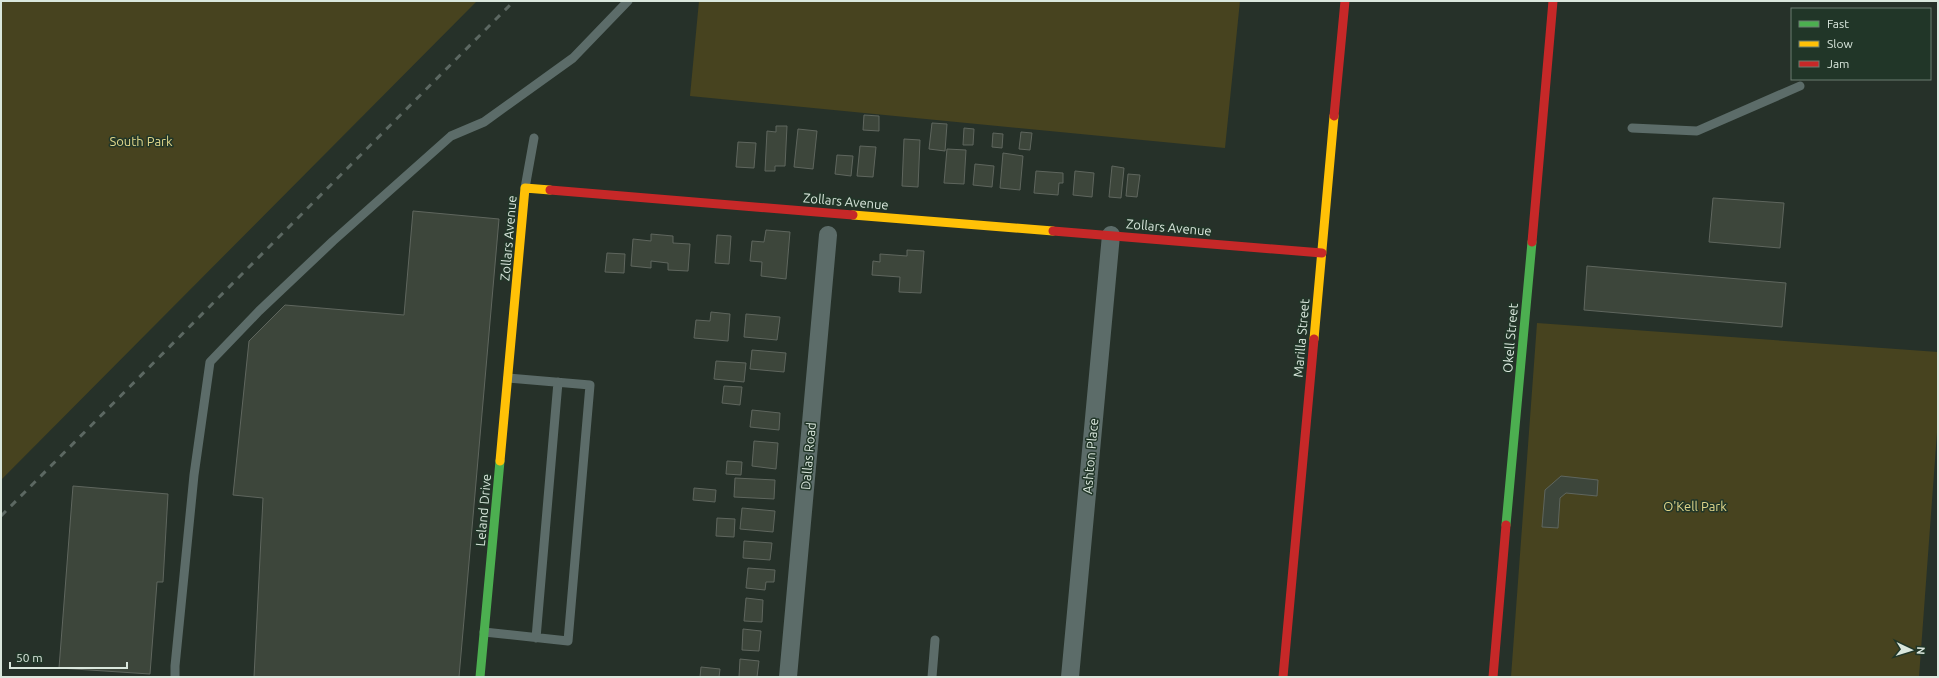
<svg xmlns="http://www.w3.org/2000/svg" width="1939" height="678" font-family="Ubuntu,sans-serif">
  <style>
    .green { fill: #47431f }
    .building { fill: #3d463b; stroke: #5f665e }
    .lines { fill: none; stroke-linecap: round; stroke-linejoin: round }
    .lane { stroke: #5c6c69; stroke-width: 9 }
    .street { stroke: #5c6c69; stroke-width: 18 }
    .fast { stroke: #4caf50; stroke-width: 9 }
    .slow { stroke: #ffc107; stroke-width: 9 }
    .jam { stroke: #c62828; stroke-width: 9 }
    .rail { stroke: #5c6862; stroke-width: 3; stroke-dasharray: 7 7; stroke-linecap: butt }
    .labels { text-anchor: middle; dominant-baseline: central; stroke-width: 3; stroke-linejoin: round; paint-order: stroke }
    .park-label { font-size: 13px; fill: #e0d68a; stroke: #213628 }
    .street-label { font-size: 13px; fill: #dae7dd; stroke: #213628 }
  </style>
  <rect width="100%" height="100%" fill="#263129"/>
  <path class="green" d="M1,1h476l-476,479z
    M699,1h541l-15,147 -535,-52z
    M1537,323l401,29v67l-19,258h-408z"/>
  <path class="building" d="M864,115l15,1v15l-16,-1z
    M932,123l15,1 -2,27 -16,-2z
    M776,126h11l-2,40h-10v5h-10l2,-40 9,1z
    M964,128l10,1 -1,16h-10z
    M798,129l19,2 -4,38 -19,-2z
    M1021,132l11,1 -2,17 -11,-1z
    M993,133l10,1 -1,14 -10,-1z
    M904,139l16,1 -2,47 -16,-1z
    M738,142l18,1 -2,25 -18,-1z
    M860,146l16,1 -3,30 -16,-1z
    M947,149l19,1 -2,34 -20,-1z
    M1003,153l20,3 -3,34 -20,-2z
    M837,155l16,1 -2,20 -16,-2z
    M975,164l19,2 -2,21 -19,-2z
    M1112,166l12,2 -3,30 -12,-1z
    M1036,171l27,2v10h-4l-1,12 -24,-2z
    M1075,171l19,2 -2,24 -19,-2z
    M1128,174l12,1 -3,22 -11,-1z
    M1713,198l71,5 -4,45 -71,-6z
    M413,211l86,8 -40,458h-205l9,-179 -30,-3 16,-154 36,-36 119,10z
    M766,230l24,2 -4,47 -25,-3 1,-14 -12,-1 2,-20 12,1z
    M651,234l22,2v7l17,1 -2,27 -20,-1v-7l-17,-2v7l-20,-2 2,-27 18,2z
    M717,235l14,1 -2,28 -14,-1z
    M907,250l17,1 -3,42 -22,-1 1,-15 -28,-2 1,-14 7,1v-8l27,2z
    M607,253l18,1 -1,19 -19,-1z
    M1587,266l199,17 -4,44 -198,-17z
    M711,312l19,2 -2,27 -34,-3 2,-18 14,1z
    M746,314l34,3 -3,23 -33,-3z
    M752,350l34,3 -2,19 -34,-3z
    M716,361l30,2 -2,19 -30,-3z
    M724,386l18,1 -2,18 -18,-2z
    M752,410l28,3 -1,17 -29,-3z
    M754,441l24,2 -2,26 -24,-3z
    M727,461l15,1 -1,13 -15,-1z
    M1561,476l37,4 -1,16 -31,-3 -6,5 -2,30 -16,-1 3,-37z
    M735,478l40,2 -1,19 -40,-2z
    M73,486l95,8 -5,88h-6l-7,92 -91,-6z
    M694,488l22,2 -1,12 -22,-2z
    M742,508l33,3 -2,21 -33,-3z
    M717,518l18,1 -1,18 -18,-1z
    M744,541l28,2 -2,17 -27,-2z
    M748,568l27,2 -1,12h-8l-1,8 -19,-2z
    M746,598l17,2 -1,22 -18,-1z
    M743,629l18,2 -2,20 -17,-1z
    M740,659l19,2 -2,16h-18z
    M701,667l19,2 -1,8h-19z"/>
  <g class="lines">
    <path class="lane" d="M1632,128l65,3 103,-45
      M525,188l9,-50
      M484,632l84,9 22,-256 -82,-7
      M536,638l22,-256
      M175,677v-11l19,-191 16,-113 49,-51 74,-70 118,-105 33,-14 89,-64 55,-57
      M932,677l3,-37"/>
    <path class="street" d="M788,677l40,-442
      M1070,677l41,-442"/>
    <path class="fast" d="M1506,525l26,-283
      M480,677l20,-216"/>
    <path class="slow" d="M853,215l200,16
      M1314,339l20,-223
      M500,461l25,-273 25,2"/>
    <path class="jam" d="M1334,116l11,-115
      M550,190l303,25
      M1053,231l269,22
      M1532,242l21,-241
      M1283,677l31,-338
      M1493,677l13,-152"/>
    <path class="rail" d="M1,516l513,-515"/>
  </g>
  <g class="labels">
    <g class="park-label">
      <text x="141" y="141">South Park</text>
      <text x="1695" y="506">O'Kell Park</text>
    </g>
    <g class="street-label">
      <text transform="translate(846 201) rotate(5)">Zollars Avenue</text>
      <text transform="translate(1169 227) rotate(5)">Zollars Avenue</text>
      <text transform="translate(508 238) rotate(-85)">Zollars Avenue</text>
      <text transform="translate(1301 338) rotate(-85)">Marilla Street</text>
      <text transform="translate(1510 338) rotate(-85)">Okell Street</text>
      <text transform="translate(808 456) rotate(-85)">Dallas Road</text>
      <text transform="translate(1090 456) rotate(-85)">Ashton Place</text>
      <text transform="translate(483 510) rotate(-85)">Leland Drive</text>
    </g>
  </g>
  <rect width="1939" height="678" fill="none" stroke="#dae7dd" stroke-width="4"/>
  <rect x="1791" y="8" width="140" height="72" fill="#213628" stroke="#6b7d70"/>
  <rect x="1799" y="21" width="20" height="6" fill="#4caf50" stroke="#6b7d70"/>
  <text x="1827" y="28" font-size="12" fill="#dae7dd">Fast</text>
  <rect x="1799" y="41" width="20" height="6" fill="#ffc107" stroke="#6b7d70"/>
  <text x="1827" y="48" font-size="12" fill="#dae7dd">Slow</text>
  <rect x="1799" y="61" width="20" height="6" fill="#c62828" stroke="#6b7d70"/>
  <text x="1827" y="68" font-size="12" fill="#dae7dd">Jam</text>
  <g transform="translate(1911 650) rotate(94)" stroke="#213628" stroke-width="3" paint-order="stroke">
  <path d="M0-3L7 15L0 10L-7 15Z" fill="#dae7dd"/>
  <text y="-6" font-size="11" font-weight="bold" text-anchor="middle" fill="#dae7dd">N</text>
  </g>
  <path d="M10 662v6h117v-6" fill="none" stroke="#dae7dd" stroke-width="2"/>
  <text x="16" y="662" font-size="12" fill="#dae7dd" stroke="#213628" stroke-width="3" paint-order="stroke">50 m</text>
</svg>
